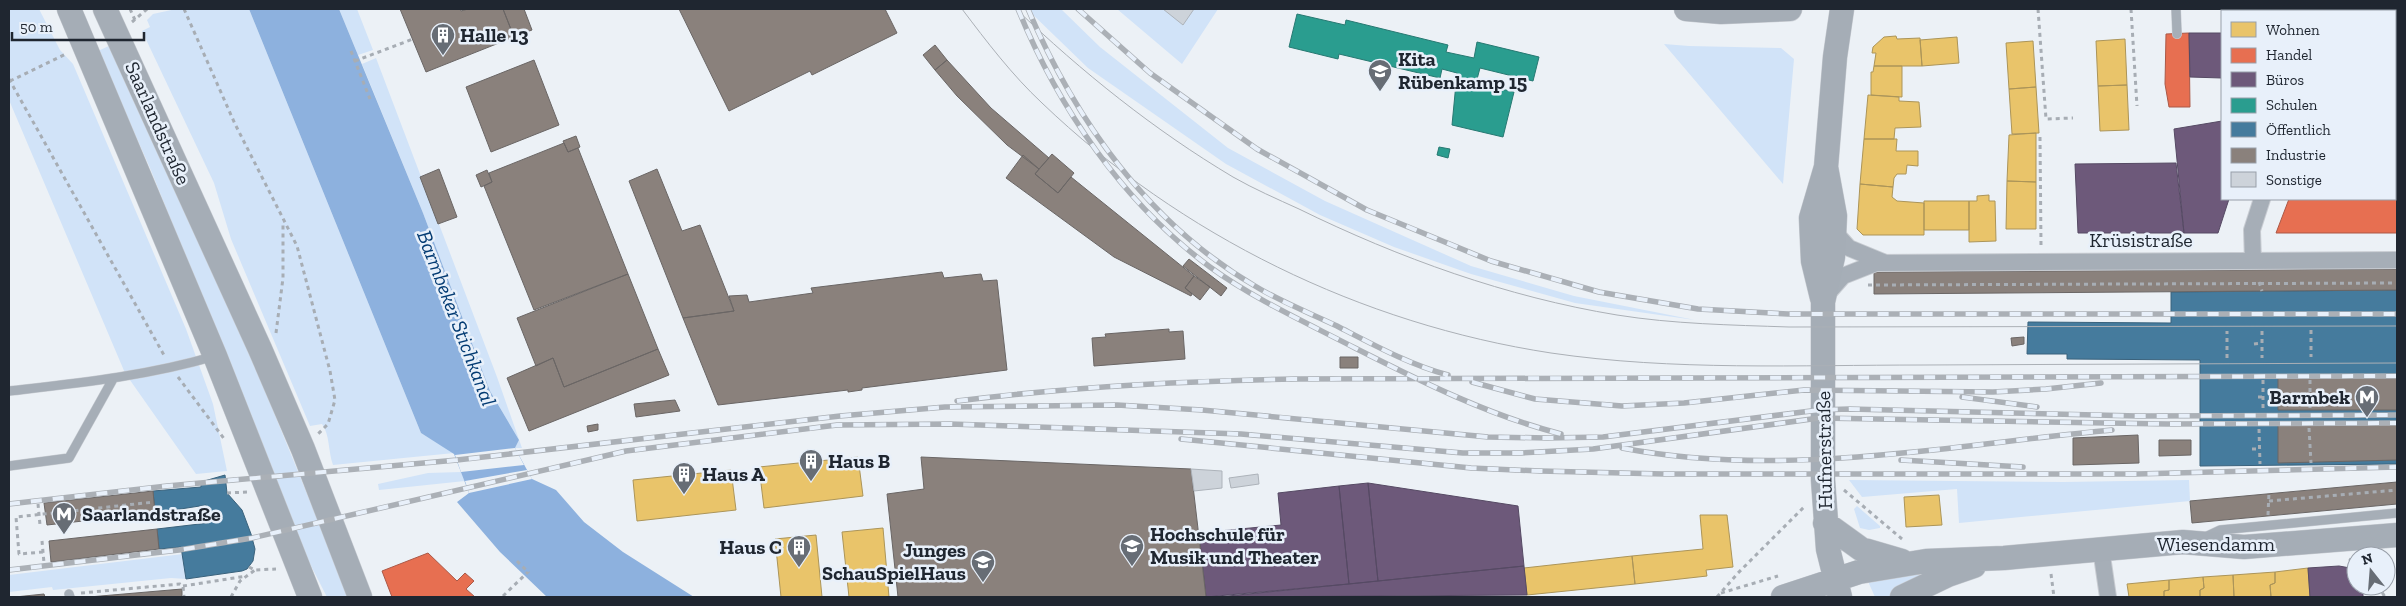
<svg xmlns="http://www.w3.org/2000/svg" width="2406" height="606" font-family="'Zilla Slab',serif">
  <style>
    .green { fill: #d1e3f8 }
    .water { fill: #8db1de }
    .pier { fill: #ecf1f6 }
    .homes { fill: #e9c46a; stroke: #ac9559 }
    .shops { fill: #e76f51; stroke: #ab5947 }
    .offices { fill: #6d597a; stroke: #564a64 }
    .schools { fill: #2a9d8f; stroke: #277972 }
    .public { fill: #457b9d; stroke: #3a627c }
    .industry { fill: #8a817c; stroke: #6a6665 }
    .building { fill: #cdd3da; stroke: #adb3ba }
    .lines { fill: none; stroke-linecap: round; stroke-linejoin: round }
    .lane-casing { stroke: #c8ccd2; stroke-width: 10 }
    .street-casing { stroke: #c8ccd2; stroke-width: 18 }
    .secondary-casing { stroke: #c8ccd2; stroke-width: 25 }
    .path { stroke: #a7adb4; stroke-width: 3; stroke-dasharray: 4 4; stroke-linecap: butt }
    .lane { stroke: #a6aeb7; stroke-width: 9 }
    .street { stroke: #a6aeb7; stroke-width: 16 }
    .secondary { stroke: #a5adb6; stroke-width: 24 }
    .tram { stroke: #abb0b6; stroke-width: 1 }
    .rail-casing { stroke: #abb0b6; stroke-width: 5.5 }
    .rail { stroke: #e8f0fa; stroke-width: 4; stroke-dasharray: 11; stroke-linecap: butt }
    .labels { text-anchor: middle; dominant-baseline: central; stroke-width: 5; stroke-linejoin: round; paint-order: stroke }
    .poi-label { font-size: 20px; font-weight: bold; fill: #1f2630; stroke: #e8f0fa; text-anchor: start }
    .street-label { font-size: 20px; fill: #1f2630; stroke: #e8f0fa }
    .water-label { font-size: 21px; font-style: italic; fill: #023a72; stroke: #e8f0fa }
  </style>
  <rect width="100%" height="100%" fill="#ecf1f6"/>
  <path class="green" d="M9,9h30l21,41 13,14 113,265 27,75 14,67 -31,3 -71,-101 -116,-273z
    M176,9h73l172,424 33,20 -121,12c-5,-14 -3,-30 -11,-41l-12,2 -79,-187 -17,-56 -72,-152 8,-4 -3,-7 6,-6z
    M339,9h18l16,41 -15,5z
    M1027,9h34l39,38 128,101 97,53 146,65 103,30 121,24 -120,-17 -104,-29 -77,-27 -74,-32 -94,-51 -138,-96z
    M1117,9h101l-36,55z
    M1664,44l25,2 92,2 13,11 -11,125z
    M111,45l111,240 127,312h-22l-20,-39 -157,-390 -52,-117z
    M376,58l121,319 25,71h-7l4,-8 -29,-49 -67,-178 -61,-149z
    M461,472l4,9 -86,9 -1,-6 50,-11z
    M1849,480l215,2 125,-2 1,21 -231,22 -2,-34 -95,8z
    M1857,506l23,20v2l-11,2 -9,-2 -6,-19z
    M183,554l3,25 -15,-1 -118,12 -1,-3 -43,5v-17z
    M1947,565l-56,32h-16l-9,-20z"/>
  <path class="water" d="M249,9h90l84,204 67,178 29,49 -4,8 17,31 24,11 28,32 39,30 71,45h-147l-47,-45 -43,-50 12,-9 -15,-39 -33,-21z"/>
  <path class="pier" d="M515,448l9,17 -63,7 -6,-17z
    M527,470l5,9 -63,14 -4,-12z"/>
  <path class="homes" d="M1896,36l1,3 23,-1 2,28h-48l2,-13h-4l1,-6 11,-10z
    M1957,37l2,26 -37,3 -2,-26z
    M2125,39l2,46 -29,1 -2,-45z
    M2033,41l3,46 -27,2 -3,-46z
    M1874,66h28v31l-31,-2v-23h2z
    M2127,85l2,45 -29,1 -2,-45z
    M2036,87l3,46 -27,1 -3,-45z
    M1868,95l31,2v4l20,1 2,25 -26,1 -1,11h-30z
    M2036,133v49l-29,-1 2,-46z
    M1864,139h33l-1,12h22v15l-11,-1 -1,9h-9l-3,4 -1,9 -33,-3z
    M2007,181l29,1v47h-30z
    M1860,184l33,3 -1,10 5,4 27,2v32h-61l-6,-6z
    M1989,195v6h6l1,40 -27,1v-41h8v-5z
    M1924,201h45v29h-45z
    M858,457l5,39 -99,12 -5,-41z
    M731,470l5,40 -99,11 -4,-41z
    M1939,495l3,30 -36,2 -2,-30z
    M1700,515h27l6,52 -27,3 1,6 -72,8 -3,-28 71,-7z
    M883,528l6,69h-40l-7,-65z
    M816,535l6,62h-41l-6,-58z
    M1632,556l3,28 -108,11 -3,-27z
    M2308,568l2,29h-39l-1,-12 5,-2v-11z
    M2275,572v11l-5,2 1,12h-37l-1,-22z
    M2233,575l1,22h-34v-7l4,-2 -1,-11z
    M2203,577l1,11 -4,2v7h-36v-6l5,-1v-10z
    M2169,580v10l-5,1v6h-35l-2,-13z"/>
  <path class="shops" d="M2395,30h2v203h-121l13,-34h106z
    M2189,33l1,74h-21l-4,-23 1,-50z
    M2197,327l200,1v30h-199z
    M428,553l29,28 8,-8 9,8 -8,8 9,8h-83l-10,-26z"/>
  <path class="offices" d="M2189,33h33v45l-32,-1z
    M2222,121v78h7l-11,34h-34l-10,-104z
    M2176,163l8,70h-106l-3,-69z
    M1368,483l10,98 -29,3 -10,-98z
    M1368,483l150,23 6,60 -146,15z
    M1339,486l10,98 -143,13 -7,-64 82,-8 -3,-32z
    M1524,566l3,29 -309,2 160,-16z
    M2339,566l11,2 6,5v13h7v11h-53l-2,-29z"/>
  <path class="schools" d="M1297,14l48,11 1,-5 102,25 -2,7 28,6 3,-16 62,15 -6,24 -53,-13 -4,15 38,9 -11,45 -51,-12 5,-52 -15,-4 -2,9 -101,-24 -1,5 -49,-12z
    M1439,147l11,2 -2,9 -11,-3z"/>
  <path class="public" d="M2397,290v174l-197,2v-106l-133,-1v-5h-40l1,-32 143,1v-31z
    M225,475l2,18 15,17 9,24 4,15 -2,12 -6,8 -5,2 -56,8 -5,-32 -22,2 -2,-20 51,-6 -2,-18 -51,8 -2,-22 48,-4v-5z"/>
  <path class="industry" d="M400,9h60l1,2 7,-2h35l11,28 -88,35z
    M503,9h21l8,21 -18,7z
    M679,9h206l12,24 -85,42 -2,-4 -81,40z
    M935,45l12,15 -12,10 -12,-15z
    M534,60l25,65 -68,27 -25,-65z
    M947,60l44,48 58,50 -10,11 -32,-24 -50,-49 -22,-26z
    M576,136l4,11 -12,5 -5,-11z
    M564,143l4,9 10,-4 50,126 -94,36 -50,-124 8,-4 -3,-9z
    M1052,154l22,19 -16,20 -23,-19z
    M1023,155l16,14 -4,5 23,19 13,-16 123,99 -9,12 7,6 -1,2 -77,-39 -108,-79z
    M439,169l18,48 -19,7 -18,-47z
    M657,169l25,62 18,-6 34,86 -51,7 -54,-137z
    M487,170l5,12 -11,5 -5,-12z
    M1189,259l38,29 -6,8 -38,-30z
    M2397,269v21l-523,4v-22z
    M942,272l2,6 37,-4 2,7 14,-1 10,90 -145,18v2l-14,2v-2l-130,15 -35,-87 51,-7 -5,-15 18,-1 2,7 64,-9 -2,-5z
    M628,274l30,75 -94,38 -11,-29 -17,8 -19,-48z
    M1194,276l16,11 -10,13 -15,-12z
    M1169,329v3l14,-1 2,28 -91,7 -2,-28 14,-1 -1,-3z
    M2024,337v7l-12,2 -1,-8z
    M658,349l11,26 -140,56 -22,-53 46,-20 11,29z
    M1340,357h18v11h-18z
    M2397,375v35h-119v-34z
    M675,400l5,11 -44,6 -2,-13z
    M2397,423v37l-119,3v-39z
    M598,424v6l-10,2 -1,-6z
    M2138,435l1,28 -66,2v-27z
    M2159,440h32v15l-32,1z
    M921,457l270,12 15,128h-308l-11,-103 37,-5z
    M2397,482v22l-205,19 -2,-22z
    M153,491l2,22 -108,12 -3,-22z
    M157,529l2,20 -108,13 -2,-21z
    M182,589v8h-93z
    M44,594l1,3h-30z"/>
  <path class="building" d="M1163,9h31l-11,16z
    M1191,469l31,2v17l-28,3z
    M1258,474l1,10 -28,4 -2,-10z"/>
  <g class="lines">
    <g class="lane-casing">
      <path id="lane" d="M2176,9l1,25
        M9,391c70,-8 138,-15 206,-35
        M9,466l60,-8 44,-79
        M2203,538l17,-8 177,-17
        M69,594l1,3"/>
    </g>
    <g class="street-casing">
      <path id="street" d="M2341,11l1,-2
        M1831,228l18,20 34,14
        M2253,261l-1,-31 10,-31
        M1828,293l15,-17 33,-13 521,-3
        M2101,549l7,48"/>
    </g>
    <g class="secondary-casing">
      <path id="secondary" d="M69,9l146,347 95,241
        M105,9l155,340 43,100 57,148
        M1686,9l35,3 69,-3
        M1826,167l9,49 -2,41 -10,45v178l5,69 12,48
        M1822,298l-9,-37 -2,-43 15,-51 9,-110 7,-48
        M1825,523l36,26 41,12
        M1783,597l76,-25 67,-11 78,-3 179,-16 61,5 153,-12
        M1902,597l46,-22 26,-9"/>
    </g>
    <path class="path" d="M130,9l5,11
      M184,9l51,115 62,122 33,125 5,29 -7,24 -11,11
      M2038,9l8,110 27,-1
      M2131,9l6,97
      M132,22l15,-13
      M351,51l19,48
      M355,61l58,-22
      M9,79l156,278
      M10,81l56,-27
      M2040,137l1,109
      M2259,282l3,9
      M1868,285l529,-2
      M2311,330v27
      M2262,331v27
      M276,333l7,-55v-55
      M2254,344l8,-1
      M2227,358v-27
      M178,377l47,63
      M2263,380v30
      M2310,380v30
      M2258,397h5
      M2309,428l2,35
      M2259,429l1,35
      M2252,449h8
      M1844,490l58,49
      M227,493l20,-1
      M2269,501l128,-11
      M38,504l2,21
      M2268,515l1,-23
      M42,541l2,22
      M43,552l-24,2 -3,-37 138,-15
      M2349,559l7,4
      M517,561l12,12
      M249,567l6,3 21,-1
      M2051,574l3,23
      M183,586l64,-10
      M2378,586l7,11
      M81,593l99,-9 3,2 1,11
      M1721,593l57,-17
      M503,596l25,-24
      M231,597l9,-16 15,-11
      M1717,597l21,-24 67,-67"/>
    <use href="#lane" class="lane"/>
    <use href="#street" class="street"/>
    <use href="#secondary" class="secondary"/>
    <path class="tram" d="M962,9c25,33 50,66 80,94 139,133 319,221 509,250 122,18 249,12 372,12 158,-1 316,-1 474,-2
      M1016,9c66,63 138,121 217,168 21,12 44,22 66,32 100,49 208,88 318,106 56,9 114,10 172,12l608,-1"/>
    <g class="rail-casing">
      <path id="rail" d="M1018,9c40,98 105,194 192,258 44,32 97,56 145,81 67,34 133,67 206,86
        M1028,9c47,111 121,215 227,277 26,16 55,27 82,40 35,18 73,39 111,49
        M1078,9l72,64 107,76 110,61 124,51 108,31 99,17 90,5h609
        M1472,382l63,17 87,7 62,-3 120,-13 189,2 53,-3 55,-6
        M1962,397l75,10
        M957,401c112,-14 225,-20 338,-22l1102,-3
        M1181,439l290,29 69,3 124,3h473l260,-7
        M1622,448c162,31 328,-3 490,-18
        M1901,460l122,7
        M9,504l158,-18 290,-26 383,-44 105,-9 172,-2 85,5 286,27 59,1 56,-1 216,-27 30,-1 289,7 259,-1
        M9,570l170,-20 73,-12 374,-87 211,-26 113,-1 291,10 222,19h58l72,-4 226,-31 348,6 230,-1"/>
    </g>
    <use href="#rail" class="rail"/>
  </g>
  <defs>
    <g id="building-pin" transform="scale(1.25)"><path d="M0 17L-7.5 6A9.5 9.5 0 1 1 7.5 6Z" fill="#676d75" stroke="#e8f0fa"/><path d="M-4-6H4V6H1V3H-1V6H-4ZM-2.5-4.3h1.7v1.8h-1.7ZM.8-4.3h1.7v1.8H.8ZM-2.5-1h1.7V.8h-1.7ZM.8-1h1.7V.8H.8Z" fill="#fff"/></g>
    <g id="school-pin" transform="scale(1.25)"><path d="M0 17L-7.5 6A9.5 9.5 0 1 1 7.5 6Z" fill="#676d75" stroke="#e8f0fa"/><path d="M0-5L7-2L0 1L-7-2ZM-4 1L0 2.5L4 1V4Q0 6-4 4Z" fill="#fff"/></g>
    <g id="metro-pin" transform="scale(1.25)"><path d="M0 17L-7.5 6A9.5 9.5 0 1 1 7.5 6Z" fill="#676d75" stroke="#e8f0fa"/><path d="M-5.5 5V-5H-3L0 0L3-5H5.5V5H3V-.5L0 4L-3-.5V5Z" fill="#fff"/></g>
    <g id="university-pin" transform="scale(1.25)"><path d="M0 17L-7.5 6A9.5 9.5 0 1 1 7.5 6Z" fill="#676d75" stroke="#e8f0fa"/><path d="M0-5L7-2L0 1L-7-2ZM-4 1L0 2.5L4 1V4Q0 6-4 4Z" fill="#fff"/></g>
  </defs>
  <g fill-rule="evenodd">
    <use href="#building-pin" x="443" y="35"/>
    <use href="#school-pin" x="1380" y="71"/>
    <use href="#metro-pin" x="2367" y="397"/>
    <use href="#building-pin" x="811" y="461"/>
    <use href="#building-pin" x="684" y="474"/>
    <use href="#metro-pin" x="64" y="514"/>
    <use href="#university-pin" x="1132" y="546"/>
    <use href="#building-pin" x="799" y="547"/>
    <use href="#university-pin" x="983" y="562"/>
  </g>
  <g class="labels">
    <g class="poi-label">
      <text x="460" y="35">Halle 13</text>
      <text x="1398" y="59">Kita<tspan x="1398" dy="23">Rübenkamp 15</tspan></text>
      <text x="2350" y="397" text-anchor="end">Barmbek</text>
      <text x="828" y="461">Haus B</text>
      <text x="702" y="474">Haus A</text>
      <text x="82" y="514">Saarlandstraße</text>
      <text x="1150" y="534">Hochschule für<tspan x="1150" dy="23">Musik und Theater</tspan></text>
      <text x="782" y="547" text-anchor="end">Haus C</text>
      <text x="966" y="550" text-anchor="end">Junges<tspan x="966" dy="23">SchauSpielHaus</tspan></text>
    </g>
    <g class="street-label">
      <text transform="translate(158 123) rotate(66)">Saarlandstraße</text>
      <text x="2141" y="240">Krüsistraße</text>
      <text transform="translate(1824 450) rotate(-91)">Hufnerstraße</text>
      <text x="2216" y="544">Wiesendamm</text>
    </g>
    <g class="water-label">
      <text transform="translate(457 318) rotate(69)">Barmbeker Stichkanal</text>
    </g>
  </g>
  <rect width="2406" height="606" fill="none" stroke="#1f2630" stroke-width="20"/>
  <rect x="2221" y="10" width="175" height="190" fill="#e8f0fa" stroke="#989fa9"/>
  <rect x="2231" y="22" width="25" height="15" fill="#e9c46a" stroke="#989fa9"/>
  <text x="2266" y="35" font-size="15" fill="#1f2630">Wohnen</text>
  <rect x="2231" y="48" width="25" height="15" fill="#e76f51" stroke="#989fa9"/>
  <text x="2266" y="60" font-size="15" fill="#1f2630">Handel</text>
  <rect x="2231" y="72" width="25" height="15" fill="#6d597a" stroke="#989fa9"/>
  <text x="2266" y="85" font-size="15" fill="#1f2630">Büros</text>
  <rect x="2231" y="98" width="25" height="15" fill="#2a9d8f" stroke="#989fa9"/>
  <text x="2266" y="110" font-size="15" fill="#1f2630">Schulen</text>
  <rect x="2231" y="122" width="25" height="15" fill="#457b9d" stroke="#989fa9"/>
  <text x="2266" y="135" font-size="15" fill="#1f2630">Öffentlich</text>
  <rect x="2231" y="148" width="25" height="15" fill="#8a817c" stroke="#989fa9"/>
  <text x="2266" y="160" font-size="15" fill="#1f2630">Industrie</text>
  <rect x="2231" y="172" width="25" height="15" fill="#cdd3da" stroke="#989fa9"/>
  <text x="2266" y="185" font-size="15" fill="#1f2630">Sonstige</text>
  <g transform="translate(2371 571) rotate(343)"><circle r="24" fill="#e8f0fa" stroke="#989fa9"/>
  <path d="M0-4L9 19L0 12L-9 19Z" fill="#676d75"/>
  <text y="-8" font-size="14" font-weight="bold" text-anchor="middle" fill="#1f2630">N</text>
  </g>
  <path d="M12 32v8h132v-8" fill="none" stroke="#1f2630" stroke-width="2.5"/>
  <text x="20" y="32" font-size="15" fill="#1f2630" stroke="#e8f0fa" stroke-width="4" paint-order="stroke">50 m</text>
</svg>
